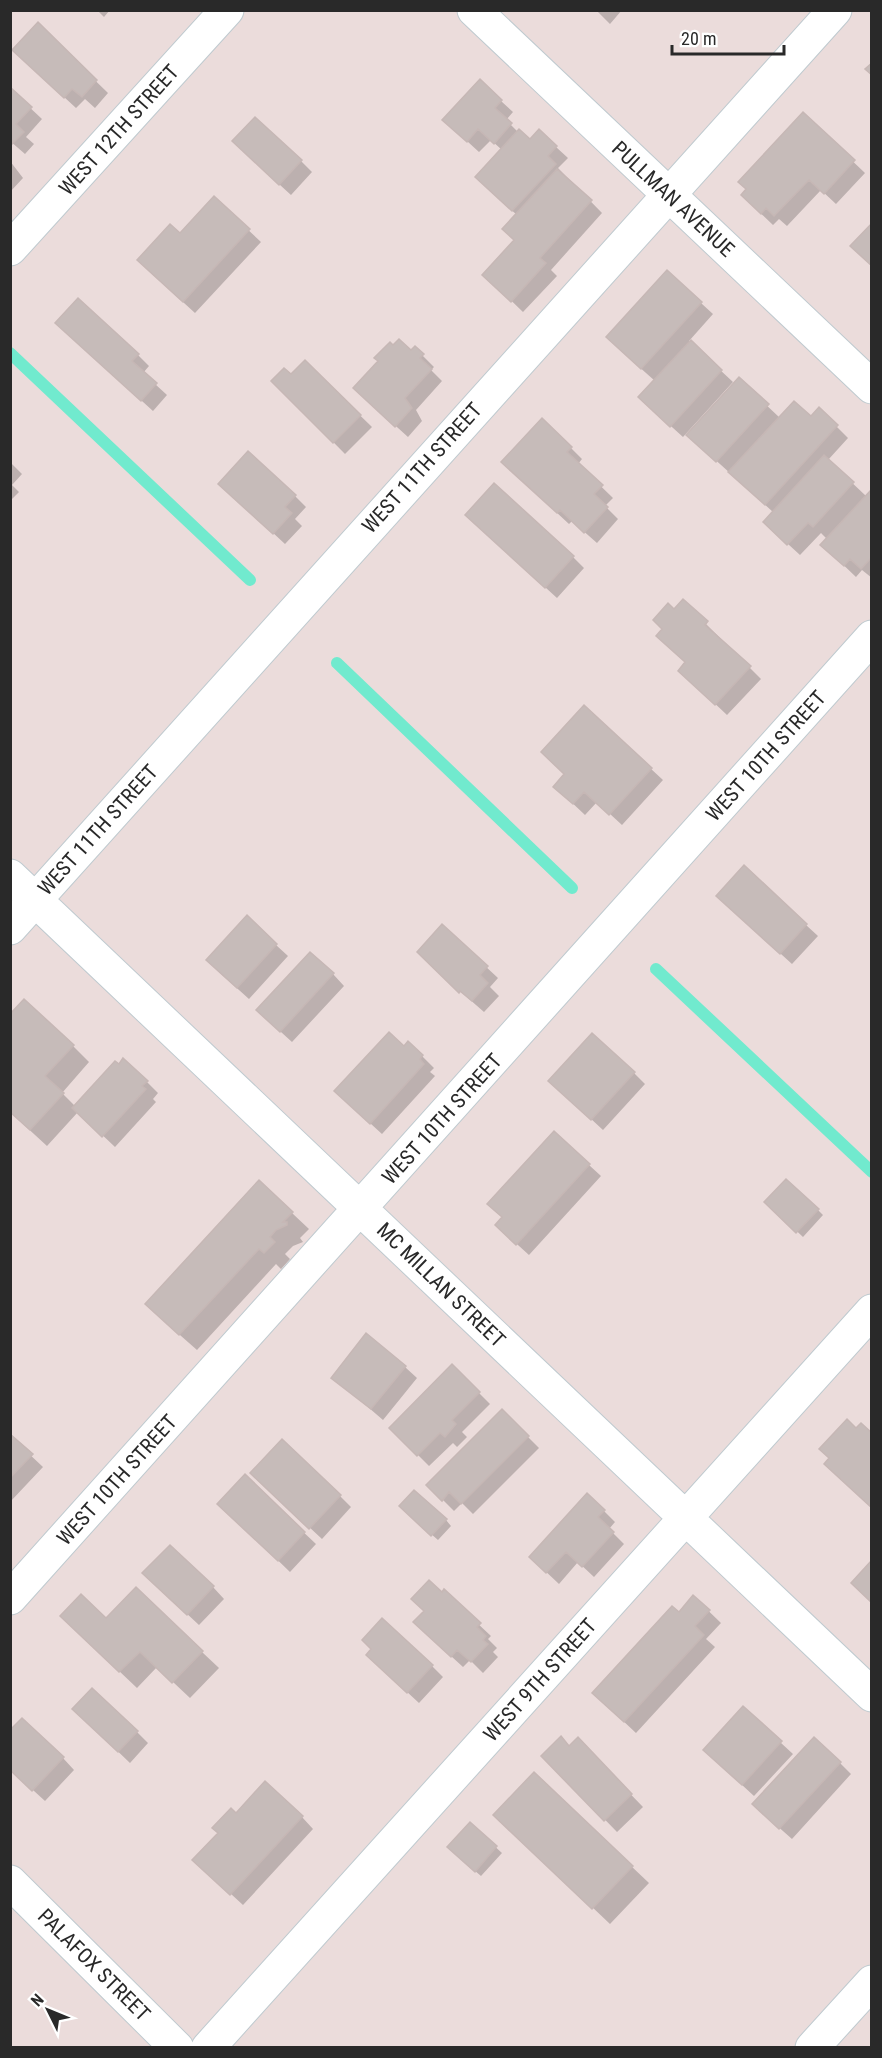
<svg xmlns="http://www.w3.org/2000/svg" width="882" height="2058" font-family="'Roboto Condensed',sans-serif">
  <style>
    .shadow { fill: #0003 }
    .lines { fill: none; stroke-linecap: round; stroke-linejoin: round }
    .stream { stroke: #71eace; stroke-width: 12 }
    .building { fill: #c6bbb9; stroke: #c6b7b5; stroke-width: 1.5 }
    .minor-casing { stroke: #bfcacf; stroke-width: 35 }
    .minor { stroke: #fff; stroke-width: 33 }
    .labels { text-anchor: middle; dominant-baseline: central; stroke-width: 4.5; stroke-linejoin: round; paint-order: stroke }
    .street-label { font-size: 21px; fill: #292929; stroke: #fff }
  </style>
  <rect width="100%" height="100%" fill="#ebdcdb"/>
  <path class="shadow" d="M97,10h13l-6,7z
    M596,10h26l-12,14z
    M38,25l70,68 -13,15 -10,-9 -9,9 -50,-46z
    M10,89l32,30 -16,18 8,7 -9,10 -15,-13z
    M501,101l12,11 -7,8 12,12 12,9 26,6 12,11 -10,10 44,45 -51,57 6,6 -34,36 -27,-26 20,-45 1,-26 -29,-26 14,-39 -11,-10 -12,12 -23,-21z
    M803,114l62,59 -29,31 -15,-14 -34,36 -8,-7 -6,6 -19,-18z
    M245,153l56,8 11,11 -21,23z
    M10,161l13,17 -13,14z
    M214,198l47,44 -66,71 -45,-41z
    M667,272l46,42 -24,27 44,41 -50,55 -31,-28 3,-28 -36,-32z
    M69,335l69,20 11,11 -6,7 24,22 -14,16z
    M411,352l11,3 12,12 -3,3 11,11 -26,29 6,11 -14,16 -41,-37z
    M305,362l67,65 -27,27 -72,-73 18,-5z
    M739,379l41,39h31l8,-9 29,29 -20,22 38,36 6,-5v87l-10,-8 -6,7 -22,-21 -7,-17 -6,-6 -21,22 -24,-22 -3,-21 -73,-66z
    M571,448l11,11 -4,5 35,34 -8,8 13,13 -21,24 -25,-22 -3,3 -54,-50z
    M10,462l12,12 -10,11 7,7 -9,9z
    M232,495l63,1 11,11 -11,12 7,7 -17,18z
    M478,526l95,31 11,11 -27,30z
    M683,601l78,78 -34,36 -35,-33 -18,-71z
    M584,707l79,73 -41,45 -25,-23 -12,13 -18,-17 -1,-24z
    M729,907l77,18 12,11 -26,28z
    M442,926l56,52 -8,9 9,9 -15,16 -32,-28z
    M276,945l12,11 -39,43 -30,-27z
    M333,974l11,12 -52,56 -22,-20z
    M73,1046l16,16 -27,31 13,13 72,-24 11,11 -5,6 3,3 -41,45 -37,-35 -31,34 -37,-34z
    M404,1048l18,8 12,12 -4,4 5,4 -53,58 -34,-31z
    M634,1073l11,11 -42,46 -41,-38z
    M554,1133l47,43 -72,79 -21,-19 -5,-18z
    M259,1182l50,47 -9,9 3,4 -10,4 -8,8 5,5 -9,10 -5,-5 -79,86 -33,-29z
    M766,1202l52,8 5,5 -20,22z
    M452,1366l38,38 -28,28 5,5 -10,10 -4,-4 -24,23 -38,-38z
    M405,1367l12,11 -34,42 -50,-43z
    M502,1411l37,37 -66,66 -11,-11 -8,8 -26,-26z
    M10,1436l33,31 -33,35z
    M245,1477l71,67 -26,28 -59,-57z
    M263,1484l77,12 11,11 -29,32z
    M604,1511l11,11 -6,7 15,15 -30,33 -16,-15 -19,22 -17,-16z
    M406,1512l40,8 5,6 -13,14z
    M156,1585l57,2 11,12 -25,26z
    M444,1592l47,44 -3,3 9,9 -4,4 5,5 -15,16 -13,-13 -7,7 -36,-33 -2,-22z
    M694,1597l27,26 -15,16 9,8 -79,86 -31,-29z
    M106,1620l96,32 17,16 -29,30 -33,-31 -20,21 -58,-55z
    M379,1666h53l11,11 -24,26z
    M743,1708l50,46 -39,42 -38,-35z
    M85,1720l52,12 11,11 -18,20z
    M578,1740l65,67 -26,25 -74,-76 27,-9z
    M63,1758l11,12 -29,31 -35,-32z
    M840,1763l11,11 -59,65 -26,-23z
    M534,1774l115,109 -39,41 -98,-93z
    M236,1815l66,2 11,12 -70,76 -37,-34z
    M470,1824l32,29 -21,23 -27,-23z"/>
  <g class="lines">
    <path class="stream" d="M10,353l240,227
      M337,663l235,225
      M656,969l216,203"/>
  </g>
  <path class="building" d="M38,22l59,58 -15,17 -10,-8 -8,9 -52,-48z
    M872,63v12l-7,-6z
    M480,79l22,21 -7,8 17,15 -18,21 -16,-15 -11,13 -25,-22z
    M10,87l22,20 -16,17 8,8 -12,12z
    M803,112l52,48 -31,34 -15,-14 -35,36 -8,-8 -5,6 -20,-19 5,-6 -8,-7z
    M255,117l47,43 -23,25 -47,-44z
    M519,129l11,10 9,-10 18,17 -9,10 8,8 -44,47 -37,-34z
    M557,169l35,31 -52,58 6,5 -35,39 -29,-27 32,-35 -12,-11z
    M214,196l36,33 -67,73 -46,-42 33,-36 10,9z
    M872,223v43l-22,-20z
    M667,270l35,32 -61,67 -35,-32z
    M78,298l61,56 -7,7 25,22 -16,18 -86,-78z
    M399,339l12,11 4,-4 9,8 -4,4 12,11 -27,29 7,10 -17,19 -42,-39 25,-27 -4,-3 16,-16 3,3z
    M691,340l31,30 -52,57 -32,-30z
    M305,360l56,55 -28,28 -62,-62 13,-13 7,6z
    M739,377l30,27 -53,58 -30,-27z
    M794,401l17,15 8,-9 19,18 -73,80 -37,-33z
    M542,418l30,29 -5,5 36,33 -9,9 14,13 -24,26 -24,-23 -3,3 -56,-51z
    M248,451l48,44 -11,12 7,6 -19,21 -55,-50z
    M824,455l30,27 -41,45 -5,-4 -21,22 -24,-23z
    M494,483l80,73 -29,32 -80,-73z
    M872,489v68l-11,12 -11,-10 -6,7 -24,-21z
    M683,599l25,22 -3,4 46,41 -36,39 -37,-34 7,-9 -29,-26 6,-7 -9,-9 15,-17 6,6z
    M584,705l68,63 -43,47 -25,-23 -11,12 -20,-17 11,-13 -23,-22z
    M744,865l63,59 -27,30 -64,-58z
    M247,915l30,29 -40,44 -31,-28z
    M442,924l46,42 -8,9 8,8 -16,18 -12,-10 -1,2 -42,-41z
    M310,952l24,21 -54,59 -24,-22z
    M24,999l50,46 -29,31 19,17 -34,37 -20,-18v-98z
    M389,1032l15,14 4,-5 15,14 -3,4 4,5 -54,60 -36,-33z
    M592,1033l43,39 -44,48 -43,-39z
    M123,1058l25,23 -6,5 4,3 -44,48 -30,-29 43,-47 4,3z
    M554,1131l36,33 -74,81 -21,-20 7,-8 -15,-13z
    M786,1179l33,30 -23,24 -32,-31z
    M259,1180l34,32 -10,10h4v3l-11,5 -6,7 5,5 -11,11 -5,-4 -80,86 -34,-31z
    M366,1333l40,33 -35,43 -40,-31z
    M452,1364l28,28 -28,28 4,4 -11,13 -5,-4 -23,23 -28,-28z
    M502,1409l27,27 -68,68 -12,-12 -7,9 -16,-16z
    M847,1419l9,9 5,-5 11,10v75l-48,-44 5,-6 -10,-9z
    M10,1434l23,20 -23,24z
    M282,1439l59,56 -32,34 -59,-56z
    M245,1474l60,58 -27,29 -61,-57z
    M414,1490l33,29 -16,17 -32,-30z
    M587,1493l18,17 -7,7 16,15 -32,35 -16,-15 -20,21 -17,-16z
    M170,1545l44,41 -27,29 -45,-42z
    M872,1560v43l-21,-20z
    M429,1580l13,12 2,-3 37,34 -4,4 9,9 -3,4 5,4 -17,18 -14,-12 -6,7 -38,-35 11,-11 -13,-12z
    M136,1587l67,64 -31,32 -32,-31 -21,20 -59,-56 21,-22 25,24z
    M693,1595l17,15 -15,16 9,9 -80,87 -32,-29 80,-87 7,6z
    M382,1618l51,47 -26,28 -41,-38 5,-6 -9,-9z
    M92,1688l46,43 -20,21 -46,-43z
    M743,1706l39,35 -40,44 -39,-35z
    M22,1718l42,39 -32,34 -22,-21v-40z
    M561,1736l8,10 9,-9 54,57 -28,27 -63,-65z
    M814,1737l27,25 -62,67 -27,-25z
    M534,1772l99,94 -41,43 -99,-94z
    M265,1781l38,35 -73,79 -38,-35 26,-27 -6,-5 19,-20 5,5z
    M470,1822l27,24 -22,26 -28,-25z"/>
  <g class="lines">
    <g class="minor-casing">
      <path id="minor" d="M474,10l398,377
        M10,249l217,-239
        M10,876l862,819
        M10,928l825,-918
        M10,1598l862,-961
        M10,1882l167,166
        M208,2048l664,-737
        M812,2048l60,-66"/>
    </g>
    <use href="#minor" class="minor"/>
  </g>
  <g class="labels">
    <g class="street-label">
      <text transform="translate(119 130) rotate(-48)">WEST 12TH STREET</text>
      <text transform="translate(673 199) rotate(43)">PULLMAN AVENUE</text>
      <text transform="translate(422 468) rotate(-48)">WEST 11TH STREET</text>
      <text transform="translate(766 756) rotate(-48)">WEST 10TH STREET</text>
      <text transform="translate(98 830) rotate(-48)">WEST 11TH STREET</text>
      <text transform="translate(442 1119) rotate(-48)">WEST 10TH STREET</text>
      <text transform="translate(441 1285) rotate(44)">MC MILLAN STREET</text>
      <text transform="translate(117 1480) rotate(-48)">WEST 10TH STREET</text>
      <text transform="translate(540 1680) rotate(-48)">WEST 9TH STREET</text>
      <text transform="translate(94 1965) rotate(45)">PALAFOX STREET</text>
    </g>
  </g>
  <rect width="882" height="2058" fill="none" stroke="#292929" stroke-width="24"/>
  <g transform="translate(48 2010) rotate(313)" stroke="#ffffff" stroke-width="4.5" paint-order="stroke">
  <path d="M0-4.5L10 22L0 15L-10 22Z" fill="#292929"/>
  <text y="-9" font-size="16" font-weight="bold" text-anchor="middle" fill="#292929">N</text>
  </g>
  <path d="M672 45v9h112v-9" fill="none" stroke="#292929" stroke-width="3"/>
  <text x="681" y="45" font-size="18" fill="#292929" stroke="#ffffff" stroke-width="4.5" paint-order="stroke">20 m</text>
</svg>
